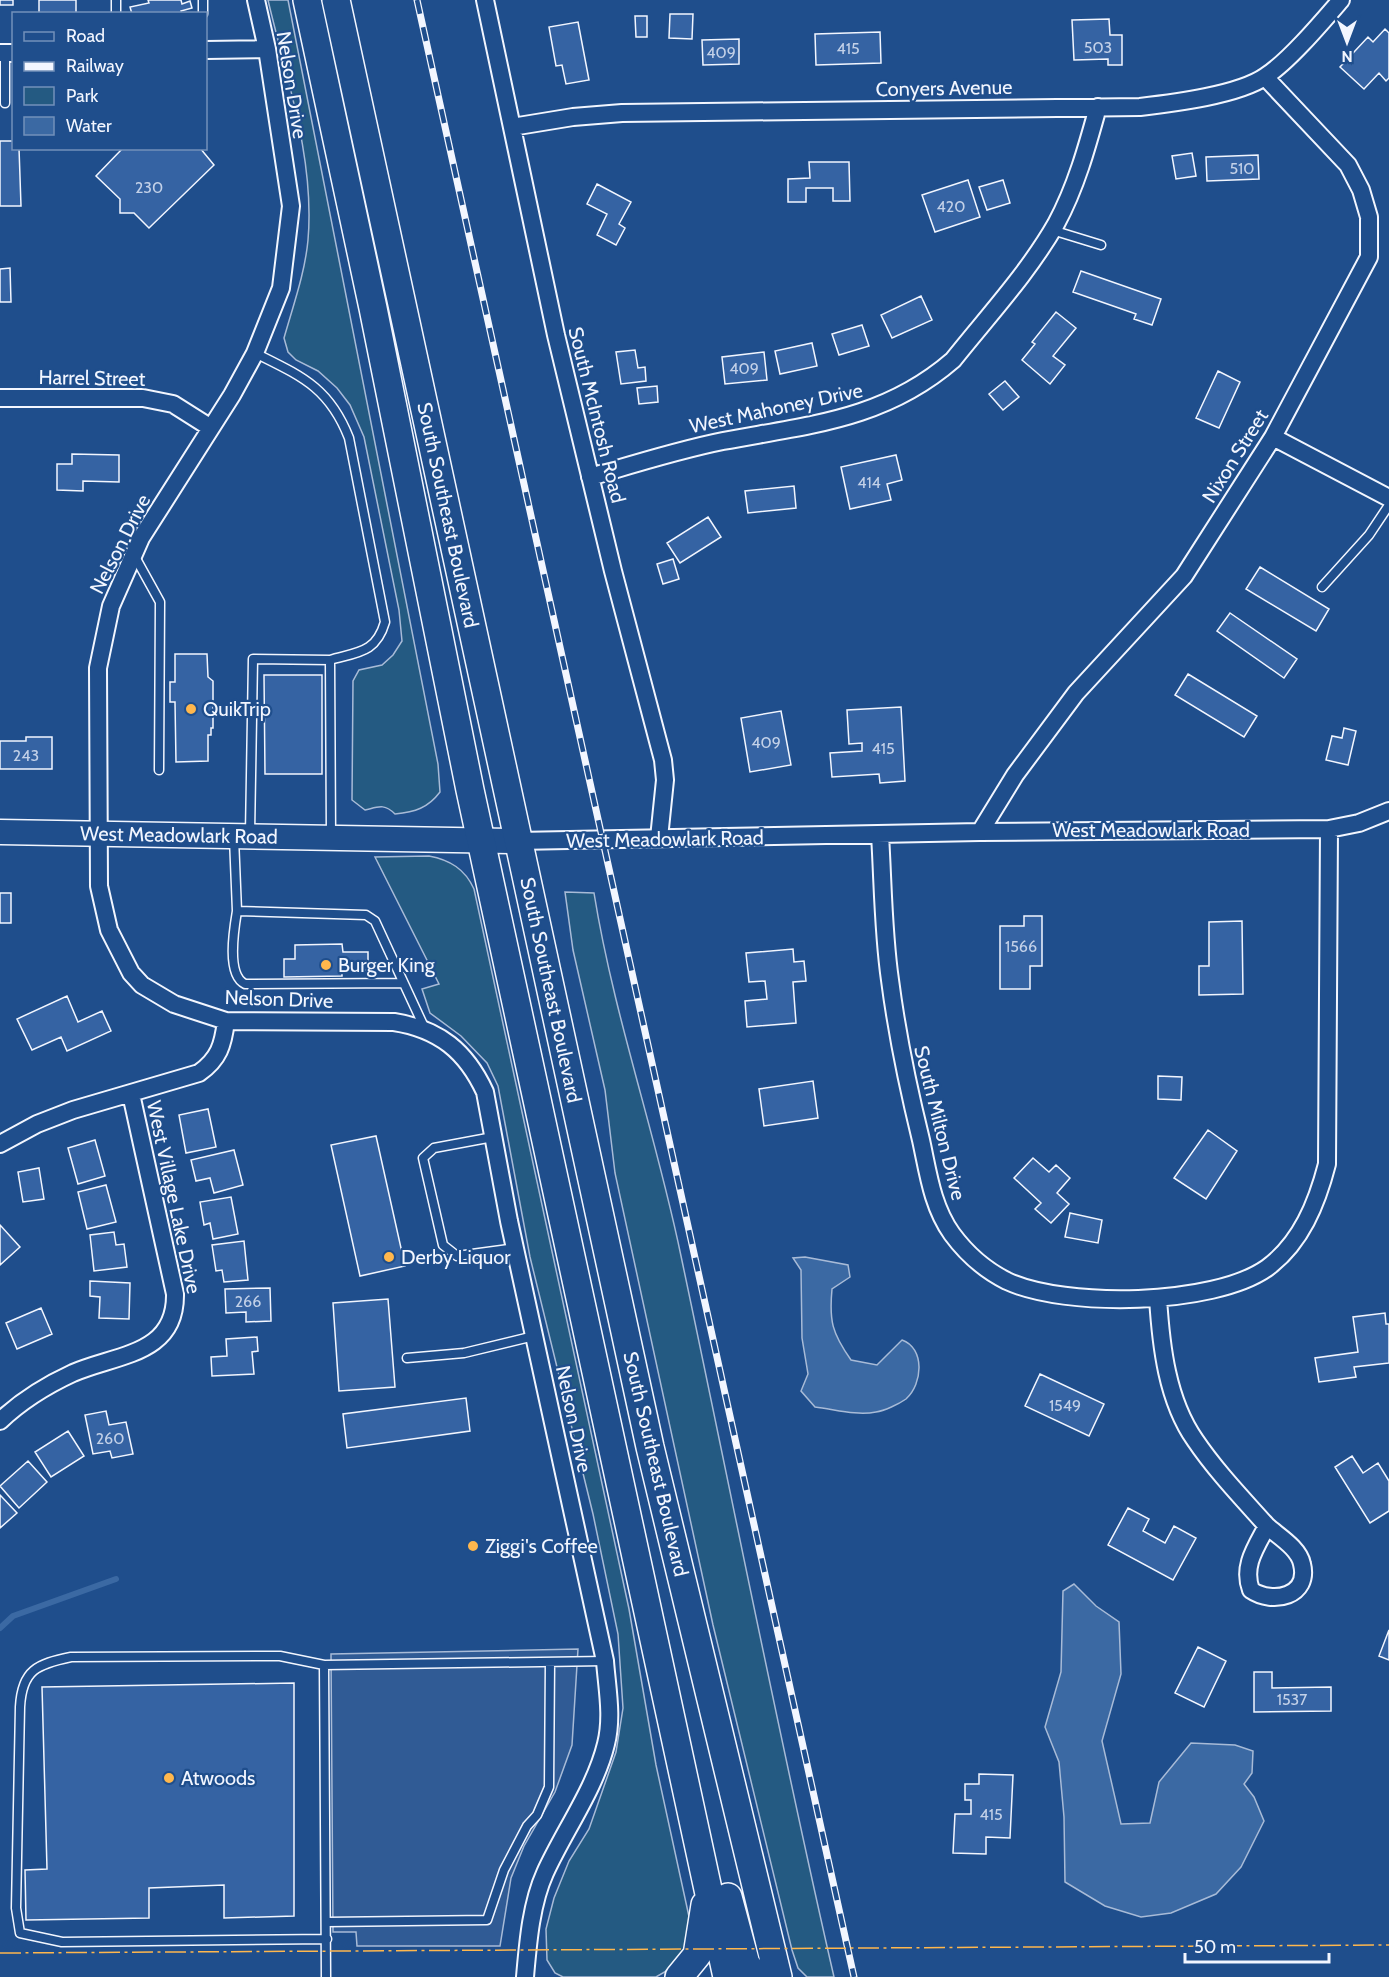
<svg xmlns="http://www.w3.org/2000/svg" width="1389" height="1977" font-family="Cabin,sans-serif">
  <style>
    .green { fill: #245a82; stroke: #a8bbd7; stroke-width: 1.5 }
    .parking { fill: #305b95; stroke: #a8bbd7; stroke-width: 1.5 }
    .water { fill: #3b69a3; stroke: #a8bbd7; stroke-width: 1.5 }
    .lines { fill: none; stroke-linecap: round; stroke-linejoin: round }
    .stream { stroke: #3b69a3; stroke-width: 6 }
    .building { fill: #3563a3; stroke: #f2f6ff; stroke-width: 1.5 }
    .service-casing { stroke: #f2f6ff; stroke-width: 11 }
    .minor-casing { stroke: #f2f6ff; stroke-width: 20 }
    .secondary-casing { stroke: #f2f6ff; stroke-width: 27 }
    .primary-casing { stroke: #f2f6ff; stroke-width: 30 }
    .service { stroke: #1f4e8c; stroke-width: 8 }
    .minor { stroke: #1f4e8c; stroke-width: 16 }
    .secondary { stroke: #1f4e8c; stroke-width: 24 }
    .primary { stroke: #1f4e8c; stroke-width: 27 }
    .rail-casing { stroke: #f2f6ff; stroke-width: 7 }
    .rail { stroke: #1f4e8c; stroke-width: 4.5; stroke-dasharray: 14; stroke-linecap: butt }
    .power { stroke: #ffb74d; stroke-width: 1.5; stroke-dasharray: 21 4.5 3 4.5; stroke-linecap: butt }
    .poi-dot { fill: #ffb74d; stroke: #1f4e8c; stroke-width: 2 }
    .labels { text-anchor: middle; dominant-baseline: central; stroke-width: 4.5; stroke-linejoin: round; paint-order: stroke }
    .number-label { font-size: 16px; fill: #c3d1e8 }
    .street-label { font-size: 20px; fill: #f2f6ff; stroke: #1f4e8c }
    .poi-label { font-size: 20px; fill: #f2f6ff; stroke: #1f4e8c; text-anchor: start }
  </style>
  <rect width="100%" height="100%" fill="#1f4e8c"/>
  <path class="green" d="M268,0h20l150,764 2,28c-12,16 -25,20 -45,22 -11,-11 -17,-7 -30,-4l-13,-10 1,-119 6,-11 23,-5 11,-10 9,-14 -3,-31 -35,-173 -14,-32 -13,-17 -19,-17 -22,-11 -8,-8 -4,-14c9,-32 21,-65 24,-98 7,-81 -22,-163 -40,-240z
    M429,856c21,4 36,13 45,33l155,720 27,156 37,170 -18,31 -19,11h-93l-8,-4 -8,-13 -1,-31 8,-31 15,-37 20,-32 27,-77 7,-44 -5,-74 -25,-120 -63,-257 -32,-171 -11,-23 -26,-27 -31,-23 -8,-24 17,-5 -64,-127z
    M565,892l29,1c20,124 62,241 87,363 51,241 98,482 153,721h-27l-9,-9 -6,-18 -79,-325 -98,-452 -10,-83 -32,-140z"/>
  <path class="parking" d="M578,1649l-6,96 -17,47 -31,54 -13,32 -11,68h-143l-1,-14h-23l-2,-278z"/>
  <path class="water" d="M805,1257l43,8 2,12 -18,12c-3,32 0,44 19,71l26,5 25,-25c23,8 21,44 4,59 -7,5 -22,12 -30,13 -20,4 -42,-3 -61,-5l-14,-16 7,-17 -6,-36 -1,-68 -8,-12z
    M1074,1584l22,22 23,16 2,52 -19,67 19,83 29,-1 9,-41 32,-39 44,2 18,6 -1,22 -8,11 10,13 10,24 -23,46 -25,27 -45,19 -30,4 -36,-11 -40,-24 -1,-65 -5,-55 -14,-35 16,-55 2,-81z"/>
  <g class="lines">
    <path class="stream" d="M0,1628l13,-12 103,-37"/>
  </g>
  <path class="building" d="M0,0h13v5h-13z
    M39,0h37v14h-37z
    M148,0h33l1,4 8,-3 2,7 -11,3 1,3h-50l-2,-7 19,-4z
    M670,14h23l-1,25 -23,-1z
    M635,16h12v21h-11z
    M1109,19l1,16h12v30h-14v-6l-34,1 -2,-40z
    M578,22l11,58 -23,4 -4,-19 -6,1 -7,-39z
    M1385,29l4,4v45l-3,3 -7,-8 -15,16 -24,-22 28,-30 5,5z
    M880,32l1,31 -65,2 -1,-31z
    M739,39v25l-36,1 -1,-25z
    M0,141h14v7h5l2,58h-21z
    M123,148h77l14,17 -65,63 -15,-15h-14v-14l-24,-23z
    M1192,153l4,23 -20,3 -4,-23z
    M1258,155l1,24 -52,2 -1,-24z
    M809,162h40l1,39h-17v-13h-27v14h-18v-23l22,-1z
    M968,180l12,37 -45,15 -13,-37z
    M1003,180l7,23 -23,7 -8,-23z
    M597,184l34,18 -12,22 6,4 -9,17 -19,-10 10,-21 -20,-10z
    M10,268l1,34h-11v-33z
    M1081,271l80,28 -9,26 -18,-6 2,-5 -63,-22z
    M921,296l11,24 -40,18 -11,-23z
    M1056,312l20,16 -23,28 12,9 -15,19 -28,-24 13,-16 -3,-2z
    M862,325l7,21 -30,9 -7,-21z
    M812,343l5,23 -37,8 -5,-23z
    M635,350l3,18 7,-1 1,14 -25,3 -5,-32z
    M764,352l3,28 -42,4 -3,-27z
    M1218,371l22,11 -21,46 -23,-10z
    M1005,381l14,16 -16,13 -14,-16z
    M657,386l1,16 -19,2 -2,-16z
    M72,454l47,1v27l-36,-1v10l-26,-1v-26h15z
    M896,455l6,25 -15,4 4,16 -41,9 -9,-42z
    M794,486l2,22 -48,5 -3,-22z
    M708,517l13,20 -41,26 -13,-20z
    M673,559l6,20 -16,5 -6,-20z
    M1260,567l69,42 -13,22 -70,-42z
    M1230,613l67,46 -13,19 -67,-47z
    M175,654h32l1,23 5,4v47h-2v7h-3v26l-32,1 -1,-60h-5v-20h5z
    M1188,674l69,42 -13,21 -69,-42z
    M264,675h58v99h-57z
    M901,707l4,74 -25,2 -1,-9 -47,3 -2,-24 32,-2v-8l-13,1 -2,-34z
    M781,711l10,54 -41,7 -9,-54z
    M1344,728l12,3 -8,34 -22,-5 6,-24 10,2z
    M26,737h26v32h-52v-28h26z
    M0,893h11v30h-11z
    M1024,916h18v50h-12v23h-30v-63h24z
    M1242,921l1,73 -44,1v-29h10v-44z
    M342,944l1,8h25v18h-26v6l-58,1v-18h11v-14z
    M793,949l1,13 10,-1 2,20 -13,1 3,41 -49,4 -2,-26 22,-2 -2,-18 -16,1 -3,-29z
    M67,996l11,26 24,-11 9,20 -44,20 -6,-14 -29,13 -15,-31z
    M1158,1076l24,1 -1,23 -23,-1z
    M813,1081l5,37 -54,8 -5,-37z
    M208,1109l8,38 -30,6 -7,-38z
    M1208,1130l29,21 -31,48 -32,-21z
    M376,1136l29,130 -45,10 -29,-131z
    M95,1140l10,36 -27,8 -10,-36z
    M234,1150l9,35 -29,8 -4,-15 -14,3 -5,-21z
    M1033,1158l16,14 7,-7 14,13 -13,15 12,11 -18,19 -16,-14 6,-6 -27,-25z
    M39,1168l5,31 -21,3 -5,-30z
    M106,1185l10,37 -29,7 -9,-37z
    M231,1197l7,37 -25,5 -3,-16 -6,2 -4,-23z
    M1070,1213l32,7 -4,23 -33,-6z
    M0,1225l20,22 -20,18z
    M114,1232l2,13 8,-1 3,23 -33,4 -4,-36z
    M244,1241l4,39 -24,2 -2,-12 -6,1 -4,-26z
    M90,1281l40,2 -1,36 -30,-1 1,-21 -10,-1z
    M270,1288l1,33 -25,1v-10l-20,1 -1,-24z
    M388,1299l7,88 -56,4 -6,-88z
    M41,1308l11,26 -35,15 -11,-26z
    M1385,1313l1,11h3v39l-35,4 2,10 -37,5 -4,-24 43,-6 -5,-35z
    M257,1337l1,14 -6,1 2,22 -42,2 -1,-19 16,-1 -1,-17z
    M1040,1374l64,30 -15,32 -64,-30z
    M466,1398l4,33 -123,17 -4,-34z
    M106,1411l3,14 17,-3 7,32 -21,4 -2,-7 -17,3 -8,-39z
    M68,1431l16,25 -33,21 -16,-25z
    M1352,1456l11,17 15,-10 11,18v30l-19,12 -35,-56z
    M28,1461l19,21 -28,26 -19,-22z
    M0,1495l17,18 -17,15z
    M1128,1508l21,11 -6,12 22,12 9,-17 22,12 -23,42 -65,-35z
    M1389,1630v30l-10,-4z
    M1198,1647l28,14 -22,46 -29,-14z
    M1254,1672h18v16l59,-1v24l-77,1z
    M294,1683v233l-70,2v-33l-75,3v30l-123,2 -1,-50 22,-1 -5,-182z
    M979,1774l34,1 -3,63 -24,-1v17l-33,-1 2,-39h16v-14h-6v-16h14z"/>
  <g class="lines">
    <g class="service-casing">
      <path id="service" d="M116,14v-14
        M203,14v-14
        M5,53v50
        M1052,230l49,15
        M255,353c46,23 74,34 94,85l36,184c-9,31 -27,30 -55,38
        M134,555l26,47 -1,168
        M1322,587l47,-52 20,-30
        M250,834l3,-175 77,1 1,176
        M234,838l3,73 129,4 9,6 50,108
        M237,911c-3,18 -11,64 8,73l158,-1
        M493,1137l-59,11 -11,10 20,87 14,11 58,-8
        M407,1358l57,-5 70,-17
        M324,1665l-44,-9 -209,1c-34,7 -49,13 -51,50l-4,201 4,25 42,9 265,-3
        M327,1922l160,-2 17,-50 23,-44 10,-11 12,-28 1,-125
        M326,1977l-2,-312 281,-4"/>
    </g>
    <g class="minor-casing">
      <path id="minor" d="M256,0l11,49 24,157 -10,82 -26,65 -23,42 -91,143 -30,68 -13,62 1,218 10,44 22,43 11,12 32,19 52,17 168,1c45,7 72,29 91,70l24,129 96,440c2,27 8,56 1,83 -11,45 -42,87 -61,129 -14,31 -17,70 -20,104
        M485,0l71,335 57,236 50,189 2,20 -6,58
        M206,50l61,-1
        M0,53h14
        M512,127l61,-10 49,-4 518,-6c34,-4 99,-12 126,-31 23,-15 56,-54 75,-76
        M0,398h143l30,6 38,24
        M1273,437l116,61
        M590,477c44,-13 88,-27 133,-36 85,-16 161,-21 230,-81 35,-44 75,-87 103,-136 20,-37 31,-77 42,-117
        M980,832l35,-57 61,-82 108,-117 89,-139 96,-180v-40l-8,-27 -13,-25 -83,-88
        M880,835c3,48 3,97 10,145 7,54 18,107 31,160 7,32 11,66 31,94 14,19 33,36 55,47 58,27 206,25 260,-13 34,-25 50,-65 60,-104l2,-335
        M517,841l463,-9 349,-3 30,-6 30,-12
        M0,1144l37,-20 36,-14 126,-37c20,-14 24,-28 27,-52
        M1158,1298c3,48 9,102 37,142 21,31 47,58 72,86 -11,21 -25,40 -16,64 22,15 59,6 51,-26 -3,-16 -24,-28 -35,-38
        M0,1421c21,-20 47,-36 73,-48 44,-19 103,-18 102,-79l-44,-200"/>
    </g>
    <g class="secondary-casing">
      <path id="secondary" d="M0,832l517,9"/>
    </g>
    <g class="primary-casing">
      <path id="primary" d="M307,0l66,308 97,482 257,1187
        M336,0l314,1447 128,530
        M728,1897l18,67 10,13
        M679,1977l18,-22 8,-50"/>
    </g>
    <use href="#service" class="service"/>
    <use href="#minor" class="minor"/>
    <use href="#secondary" class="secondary"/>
    <use href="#primary" class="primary"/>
    <g class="rail-casing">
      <path id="rail" d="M417,0l437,1977"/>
    </g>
    <use href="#rail" class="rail"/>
    <path class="power" d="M0,1953l1389,-8"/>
  </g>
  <g class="poi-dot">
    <circle cx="191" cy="709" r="6"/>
    <circle cx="326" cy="965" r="6"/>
    <circle cx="389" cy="1257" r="6"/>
    <circle cx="473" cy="1546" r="6"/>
    <circle cx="169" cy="1778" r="6"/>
  </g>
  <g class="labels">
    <g class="number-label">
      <text x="1098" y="47">503</text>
      <text x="848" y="48">415</text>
      <text x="721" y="52">409</text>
      <text x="1242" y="168">510</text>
      <text x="149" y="187">230</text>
      <text x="951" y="206">420</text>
      <text x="744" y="368">409</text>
      <text x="869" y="482">414</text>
      <text x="766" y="742">409</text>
      <text x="883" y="748">415</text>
      <text x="26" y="755">243</text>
      <text x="1021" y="946">1566</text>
      <text x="248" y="1301">266</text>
      <text x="1065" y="1405">1549</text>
      <text x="110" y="1438">260</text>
      <text x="1292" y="1699">1537</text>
      <text x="991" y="1814">415</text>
    </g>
    <g class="street-label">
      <text transform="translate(292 85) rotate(81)">Nelson Drive</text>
      <text transform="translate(944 88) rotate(-1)">Conyers Avenue</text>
      <text transform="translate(92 378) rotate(1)">Harrel Street</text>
      <text transform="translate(776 408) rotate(-12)">West Mahoney Drive</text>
      <text transform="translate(597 415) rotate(76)">South McIntosh Road</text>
      <text transform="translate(1235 456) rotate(-58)">Nixon Street</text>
      <text transform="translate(448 515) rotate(78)">South Southeast Boulevard</text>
      <text transform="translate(120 544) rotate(-63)">Nelson Drive</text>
      <text x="1151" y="830">West Meadowlark Road</text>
      <text transform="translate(179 835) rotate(1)">West Meadowlark Road</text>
      <text transform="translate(665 839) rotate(-1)">West Meadowlark Road</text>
      <text transform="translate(551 990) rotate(78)">South Southeast Boulevard</text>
      <text transform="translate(279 999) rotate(2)">Nelson Drive</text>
      <text transform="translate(940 1123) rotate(76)">South Milton Drive</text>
      <text transform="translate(174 1197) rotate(78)">West Village Lake Drive</text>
      <text transform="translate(574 1419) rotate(78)">Nelson Drive</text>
      <text transform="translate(656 1464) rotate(77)">South Southeast Boulevard</text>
    </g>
    <g class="poi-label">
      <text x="203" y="709">QuikTrip</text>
      <text x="338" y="965">Burger King</text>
      <text x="401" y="1257">Derby Liquor</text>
      <text x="485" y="1546">Ziggi's Coffee</text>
      <text x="181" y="1778">Atwoods</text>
    </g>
  </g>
  <rect x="12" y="12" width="195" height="138" fill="#1f4e8c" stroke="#7391ba" stroke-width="1.5"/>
  <rect x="24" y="32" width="30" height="9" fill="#1f4e8c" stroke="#7391ba" stroke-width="1.5"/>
  <text x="66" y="42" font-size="18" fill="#f2f6ff">Road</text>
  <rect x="24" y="62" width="30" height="9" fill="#f2f6ff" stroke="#7391ba" stroke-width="1.5"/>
  <text x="66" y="72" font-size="18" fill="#f2f6ff">Railway</text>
  <rect x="24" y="87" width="30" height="18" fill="#245a82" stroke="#7391ba" stroke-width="1.5"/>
  <text x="66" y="102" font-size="18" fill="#f2f6ff">Park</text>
  <rect x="24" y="117" width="30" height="18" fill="#3b69a3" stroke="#7391ba" stroke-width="1.5"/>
  <text x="66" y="132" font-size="18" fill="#f2f6ff">Water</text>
  <g transform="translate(1347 42) rotate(180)" stroke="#1f4e8c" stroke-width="4.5" paint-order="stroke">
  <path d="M0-4.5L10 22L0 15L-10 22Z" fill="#f2f6ff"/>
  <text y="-9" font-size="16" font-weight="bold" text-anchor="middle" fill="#f2f6ff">N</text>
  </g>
  <path d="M1185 1953v9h144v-9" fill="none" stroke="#f2f6ff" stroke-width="3"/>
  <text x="1194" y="1953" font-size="18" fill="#f2f6ff" stroke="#1f4e8c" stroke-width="4.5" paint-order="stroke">50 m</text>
</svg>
